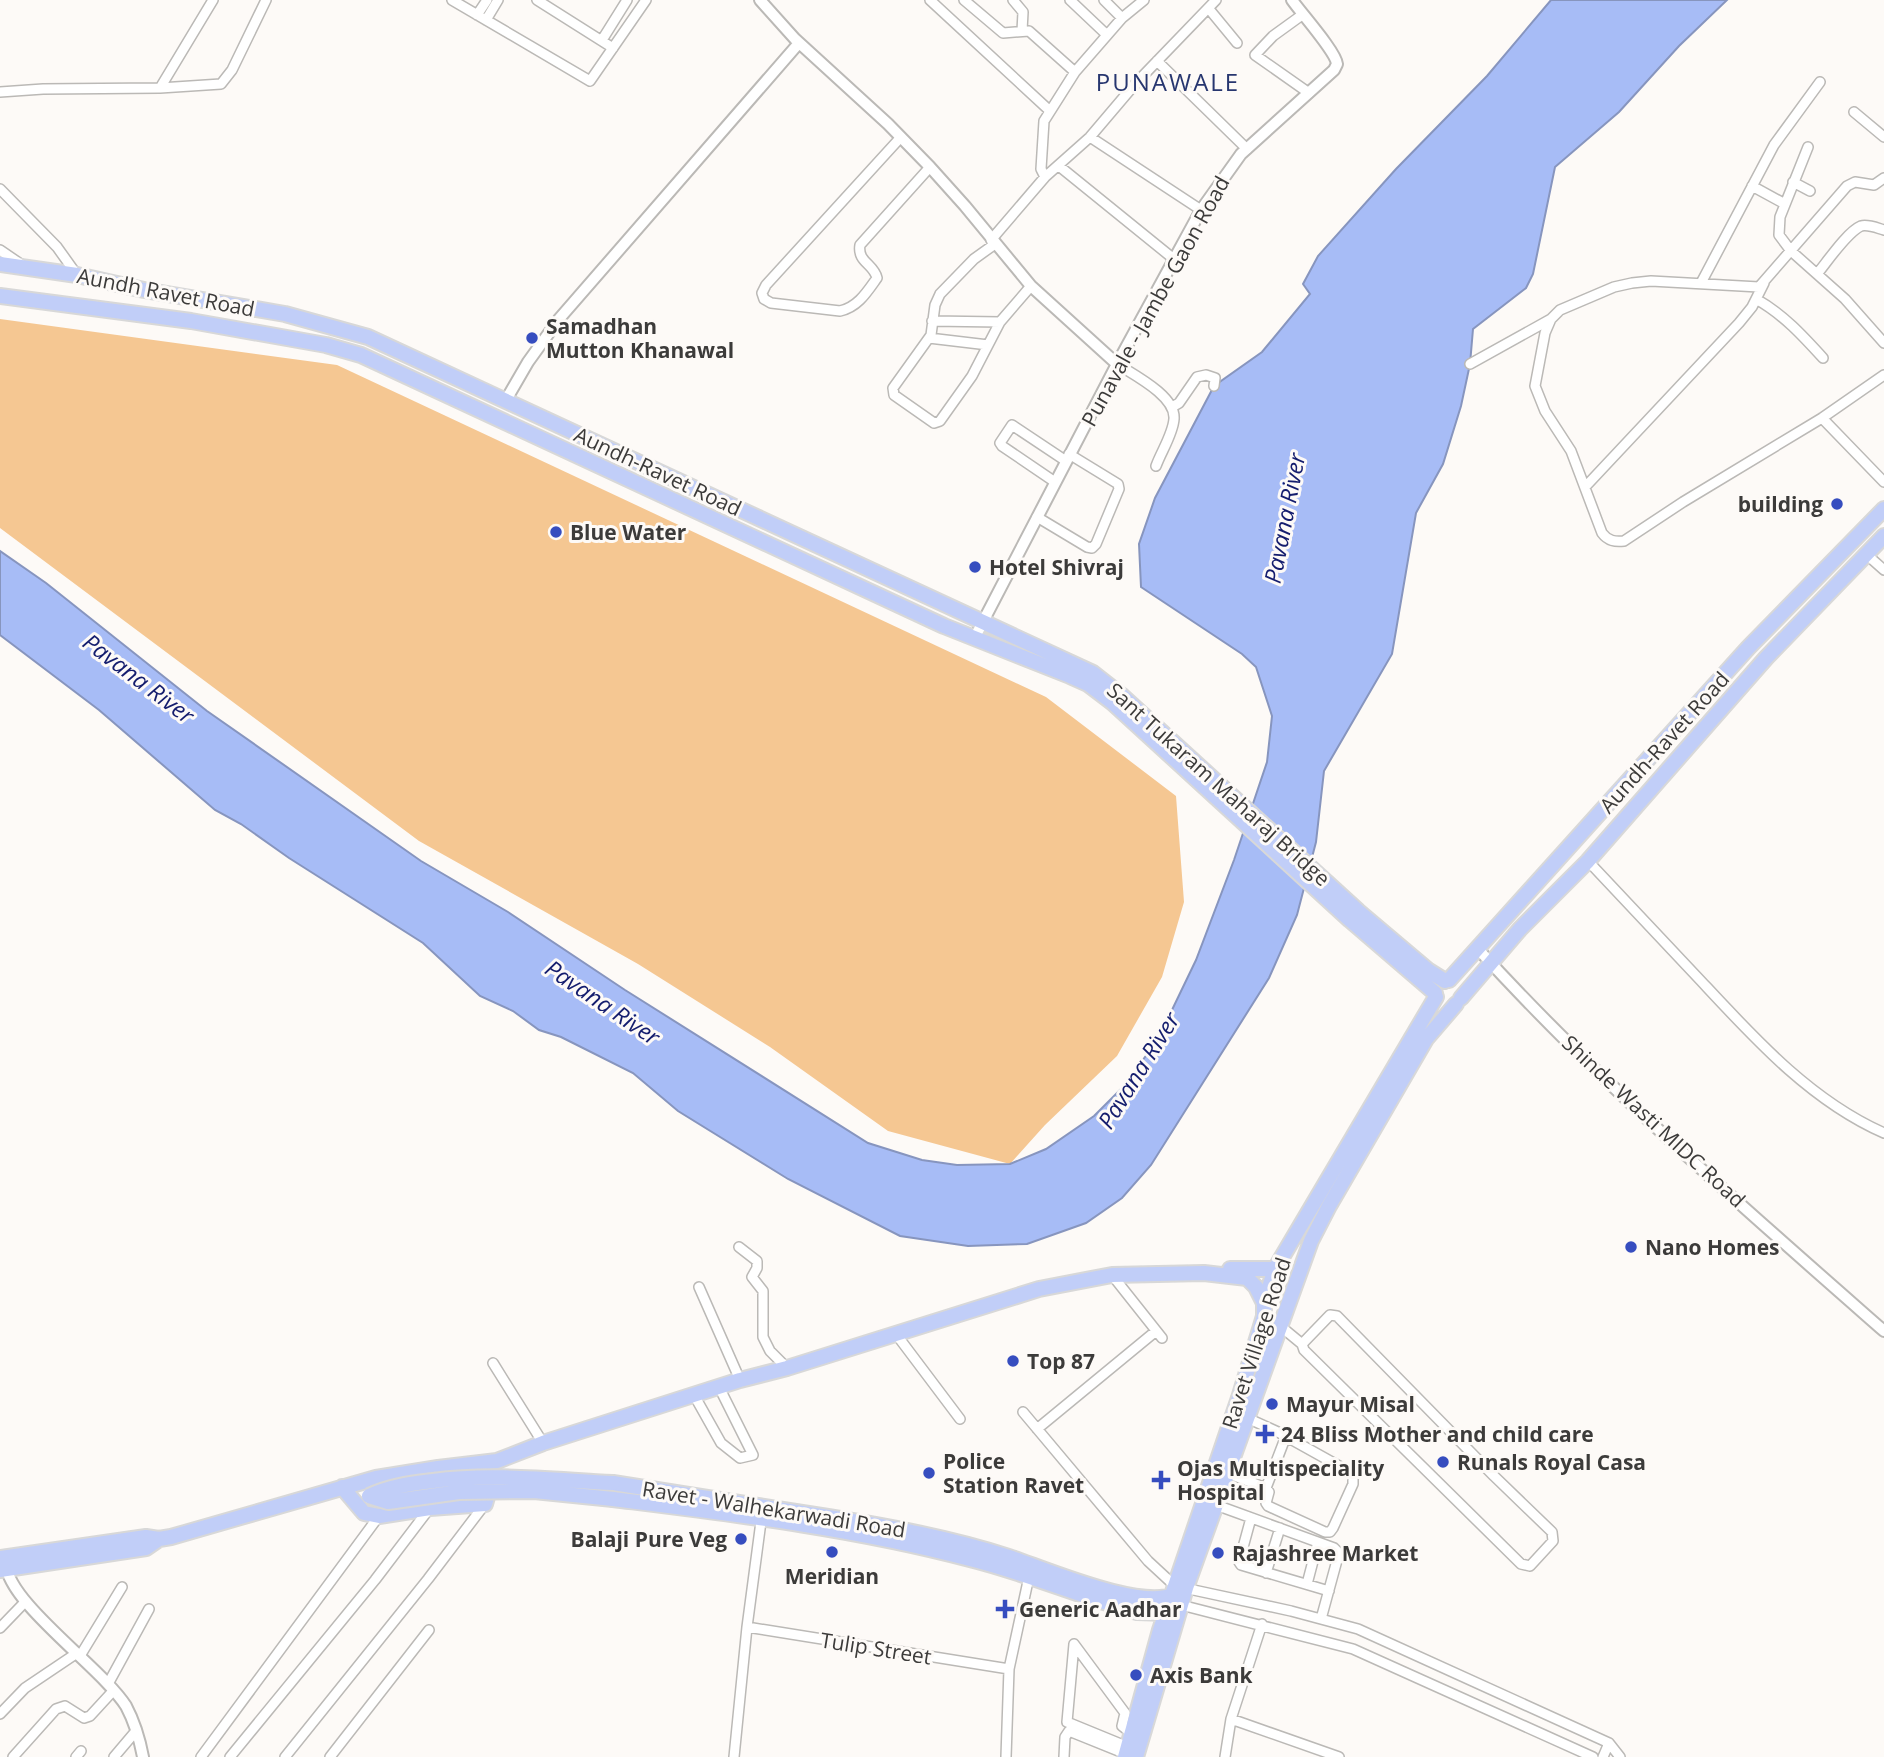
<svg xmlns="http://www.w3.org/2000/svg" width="1884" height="1757" font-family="'Open Sans',sans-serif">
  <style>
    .green { fill: #f5c792 }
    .water { fill: #a7bcf6; stroke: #8795be; stroke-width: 2 }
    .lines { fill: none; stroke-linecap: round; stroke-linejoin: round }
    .minor-casing { stroke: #bbb9b6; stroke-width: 12 }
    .tertiary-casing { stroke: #bbb9b6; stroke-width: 14 }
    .primary-casing { stroke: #d8d8d8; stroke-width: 18 }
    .minor { stroke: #fff; stroke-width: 9 }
    .tertiary { stroke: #fff; stroke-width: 10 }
    .primary { stroke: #c1cef8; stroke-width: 14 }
    .primary-bridge-casing { stroke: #d8d8d8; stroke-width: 18; stroke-linecap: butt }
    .primary-bridge { stroke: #c1cef8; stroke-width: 14 }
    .poi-dot { fill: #364dbf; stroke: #fdfaf7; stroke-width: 2.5 }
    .labels { text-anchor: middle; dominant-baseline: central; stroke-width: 6; stroke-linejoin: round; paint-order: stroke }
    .street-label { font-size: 21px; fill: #3c3b3a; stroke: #fdfaf7 }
    .poi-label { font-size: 21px; font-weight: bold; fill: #3c3b3a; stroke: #fdfaf7; text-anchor: start }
    .water-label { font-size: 23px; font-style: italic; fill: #141d6e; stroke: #fdfaf7 }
    .quarter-label { font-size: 24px; letter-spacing: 2px; fill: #27366f; stroke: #fdfaf7 }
  </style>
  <rect width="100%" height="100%" fill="#fdfaf7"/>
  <path class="green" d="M0,319l337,46 709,332 130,99 8,106 -22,75 -45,79 -72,69 -35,39 -122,-33 -118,-84 -132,-83 -219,-123 -419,-313z"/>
  <path class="water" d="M1551,0h176l-48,46 -60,66 -64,55 -22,107 -7,14 -53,41 -3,35 -9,42 -18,58 -27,49 -24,141 -68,117 -8,71 -19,73 -28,63 -118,187 -29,33 -36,25 -59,21 -59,2 -68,-10 -112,-57 -110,-68 -45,-38 -72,-36 -22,-7 -26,-19 -33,-15 -57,-53 -134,-85 -48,-34 -26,-14 -116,-100 -99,-75v-84l46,32 161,128 214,150 87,51 117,78 243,153 54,17 35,5 53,-1 36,-15 48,-33 26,-26 28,-37 23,-41 25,-52 38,-100 33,-98 5,-46 -16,-49 -14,-13 -101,-67 -2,-43 16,-46 59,-112 48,-34 48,-58 -7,-10 15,-28 78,-87 91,-93z"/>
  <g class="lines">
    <g class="minor-casing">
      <path id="minor" d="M452,0l138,81 56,-81
        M537,0l76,48
        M930,0l120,111
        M964,0l39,33 26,-2 46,41
        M1013,0l10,12 -1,19
        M1070,0l37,35
        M1104,0l18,18
        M1209,9l28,34
        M477,15l10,-15
        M1302,15l-29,21 -18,19 54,38
        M486,20l12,-20
        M602,40l25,-40
        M1157,61l90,88
        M160,88l53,-88
        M0,92l43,-3 117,-1 61,-4 11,-14 34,-70
        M1854,112l30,25
        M901,137l-135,148 -4,8 2,6 7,4 69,8c18,-4 27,-19 37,-33 -3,-14 -20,-16 -17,-33l70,-78
        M1090,137l111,73
        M1808,147l-28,70 -1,18 12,16 54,48 39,44
        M1059,166l116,94
        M1045,177l-4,-8 3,-48 31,-49 47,-54 22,-18
        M1884,178l-10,7 -19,-3 -8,4 -88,101 -108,-6 -19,2 -18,4 -54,23 -9,9 -6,14 -10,53 10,25 26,40 31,82c6,8 13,9 22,8l59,-39 139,-84 62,-43
        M1793,182l17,9
        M1752,186l33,18
        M0,189l57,58 20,28
        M991,240l54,-63 45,-40 45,-53 81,-84
        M995,244l-21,15 -34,35 -5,11 -4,30 -38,53 1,7 40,28 6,-2 32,-45 28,-54
        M0,250l22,15
        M1817,274c10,-12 30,-42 44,-48 7,-2 16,2 23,4
        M1701,283l73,-138 46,-63
        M1756,299c27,15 47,37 67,59
        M932,321l68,1 31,-36
        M929,338l59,7
        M1117,364c17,11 59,32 57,55 -1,15 -13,33 -18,47
        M1470,364l81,-45
        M1172,407l7,-4 18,-26 9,-2 9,3 -1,8
        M1822,418l62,64
        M1055,482l-53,-36 -2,-3 12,-18 54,36
        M1586,486l153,-163 13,-16 12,-24
        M1037,517l50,30 5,1 4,-4 23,-55 -1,-5 -49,-30
        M1866,554l18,16
        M1588,861c38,40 75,80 113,120 54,58 110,120 183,152
        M739,1247l18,14v7l-5,9 11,14v46l7,14 17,17
        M1112,1275l50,63
        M699,1287l41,93
        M1279,1325l23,19 2,6 217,214 9,2 23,-25 -1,-9 -58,-56 -157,-160 -7,-1 -28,29
        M896,1334l64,85
        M493,1363l50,80
        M694,1395l27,48 19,15 13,-3 -34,-68
        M1023,1412l125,149 27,25 116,25 67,18 251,114 11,14
        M1037,1429l119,-98
        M1227,1473l39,15 3,4 -3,11 2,3 57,26h5l3,-4 20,-44v-7l-5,-6 -70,-39 -31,-14
        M1266,1488l20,-52
        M1216,1505l118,43 5,5 -18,66
        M762,1514l-15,113 262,42
        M1251,1518l-12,44 2,3 88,26
        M1266,1573l14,-45
        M1307,1584l11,-42
        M1181,1605l172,44 240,108
        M0,1628l25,-26
        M1074,1644l-7,78 61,25
        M1074,1644l51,69 -3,13 9,7
        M80,1656l42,-69
        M108,1684l41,-75
        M0,1714l25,-26 52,-35
        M1231,1719l108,38
        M13,1757l43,-48 9,-3 19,12 6,-2 23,-25
        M76,1757l5,-6
        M114,1757l22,-26
        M201,1757l178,-241
        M230,1757l145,-177 54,-71
        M285,1757l143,-178 57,-75
        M330,1757l99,-127
        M734,1757l13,-130
        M1006,1757l3,-88 21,-97
        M1064,1757l1,-20 4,-6 57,23
        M1225,1757l6,-38 31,-95
        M1603,1757l6,-14"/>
    </g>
    <g class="tertiary-casing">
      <path id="tertiary" d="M760,0l35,39 93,85 42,43 35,39 66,80 86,78
        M506,400l22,-38 31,-43 240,-276
        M975,637l142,-273 84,-154 40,-56 93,-84 3,-6c-1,-12 -36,-51 -45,-64
        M1478,949c124,136 268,261 406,382
        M6,1564c2,39 96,104 120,142 8,15 14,35 17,51"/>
    </g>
    <g class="primary-casing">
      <path id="primary" d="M0,264l77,11 67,15 141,24 83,23 725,336 28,22 237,216 71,60 16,10
        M0,296l191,25 135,24 35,10 583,271 126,50 18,8 25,19 237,217 85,73
        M1449,980l299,-332 136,-139
        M1461,998l59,-69 68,-68 178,-203 118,-122
        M1230,1269h45
        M613,1483c71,11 143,22 215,34 62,10 122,21 181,40 36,12 137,56 168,36
        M342,1487l22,26 15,3 51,-8 55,-4 6,-21
        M613,1499c120,15 240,29 357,60 57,14 111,38 167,53l29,1 5,-3
        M0,1558l146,-21 13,2 12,-2 205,-59 62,-10 59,-7 46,-18 197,-63 47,-12 252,-79 73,-14 92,-2 43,5 9,9 8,16
        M0,1570l146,-22 13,-9
        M1125,1757l35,-127 79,-232 25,-82v-13l11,-34 161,-272
        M1136,1757l50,-169 125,-347 18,-35 97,-167 30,-35"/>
    </g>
    <use href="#minor" class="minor"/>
    <use href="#tertiary" class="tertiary"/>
    <use href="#primary" class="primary"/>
    <g class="primary-bridge-casing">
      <path id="primary-bridge" d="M369,1496c22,-10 40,-12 64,-15 60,-8 119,-1 180,2
        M369,1496l19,6 71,-10 75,-1 79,8"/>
    </g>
    <use href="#primary-bridge" class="primary-bridge"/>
  </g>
  <g class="poi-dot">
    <circle cx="532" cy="338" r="7"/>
    <circle cx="1837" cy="504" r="7"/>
    <circle cx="556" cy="532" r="7"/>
    <circle cx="975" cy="567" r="7"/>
    <circle cx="1631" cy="1247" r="7"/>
    <circle cx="1013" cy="1361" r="7"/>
    <circle cx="1272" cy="1404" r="7"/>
    <path d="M1261.5 1423.5h7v7h7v7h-7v7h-7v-7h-7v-7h7z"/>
    <circle cx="1443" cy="1462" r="7"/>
    <circle cx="929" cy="1473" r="7"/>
    <path d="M1157.5 1469.5h7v7h7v7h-7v7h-7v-7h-7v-7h7z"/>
    <circle cx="741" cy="1539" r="7"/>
    <circle cx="832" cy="1552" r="7"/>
    <circle cx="1218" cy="1553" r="7"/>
    <path d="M1001.5 1598.5h7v7h7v7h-7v7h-7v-7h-7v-7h7z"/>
    <circle cx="1136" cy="1675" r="7"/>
  </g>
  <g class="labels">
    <g class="street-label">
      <text transform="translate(166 292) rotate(11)">Aundh Ravet Road</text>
      <text transform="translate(1155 301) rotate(-61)">Punavale - Jambe Gaon Road</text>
      <text transform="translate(658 471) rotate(25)">Aundh-Ravet Road</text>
      <text transform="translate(1664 742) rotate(-48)">Aundh-Ravet Road</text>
      <text transform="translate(1219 784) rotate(42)">Sant Tukaram Maharaj Bridge</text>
      <text transform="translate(1654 1121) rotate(43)">Shinde Wasti MIDC Road</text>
      <text transform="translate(1256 1343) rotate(-72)">Ravet Village Road</text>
      <text transform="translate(774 1509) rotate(9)">Ravet - Walhekarwadi Road</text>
      <text transform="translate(876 1648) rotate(9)">Tulip Street</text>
    </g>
    <g class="poi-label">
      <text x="546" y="326">Samadhan<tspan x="546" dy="24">Mutton Khanawal</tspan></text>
      <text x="1823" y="504" text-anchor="end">building</text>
      <text x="570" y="532">Blue Water</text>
      <text x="989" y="567">Hotel Shivraj</text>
      <text x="1645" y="1247">Nano Homes</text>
      <text x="1027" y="1361">Top 87</text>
      <text x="1286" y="1404">Mayur Misal</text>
      <text x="1281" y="1434">24 Bliss Mother and child care</text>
      <text x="943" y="1461">Police<tspan x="943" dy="24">Station Ravet</tspan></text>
      <text x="1457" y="1462">Runals Royal Casa</text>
      <text x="1177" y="1468">Ojas Multispeciality<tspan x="1177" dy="24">Hospital</tspan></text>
      <text x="727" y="1539" text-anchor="end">Balaji Pure Veg</text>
      <text x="1232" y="1553">Rajashree Market</text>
      <text x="832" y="1576" text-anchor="middle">Meridian</text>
      <text x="1019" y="1609">Generic Aadhar</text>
      <text x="1150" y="1675">Axis Bank</text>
    </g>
    <g class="water-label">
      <text transform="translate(1284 518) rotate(-79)">Pavana River</text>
      <text transform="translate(139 678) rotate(37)">Pavana River</text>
      <text transform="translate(603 1002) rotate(34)">Pavana River</text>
      <text transform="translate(1138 1070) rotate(-58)">Pavana River</text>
    </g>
    <g class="quarter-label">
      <text x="1168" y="81">PUNAWALE</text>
    </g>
  </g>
</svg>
